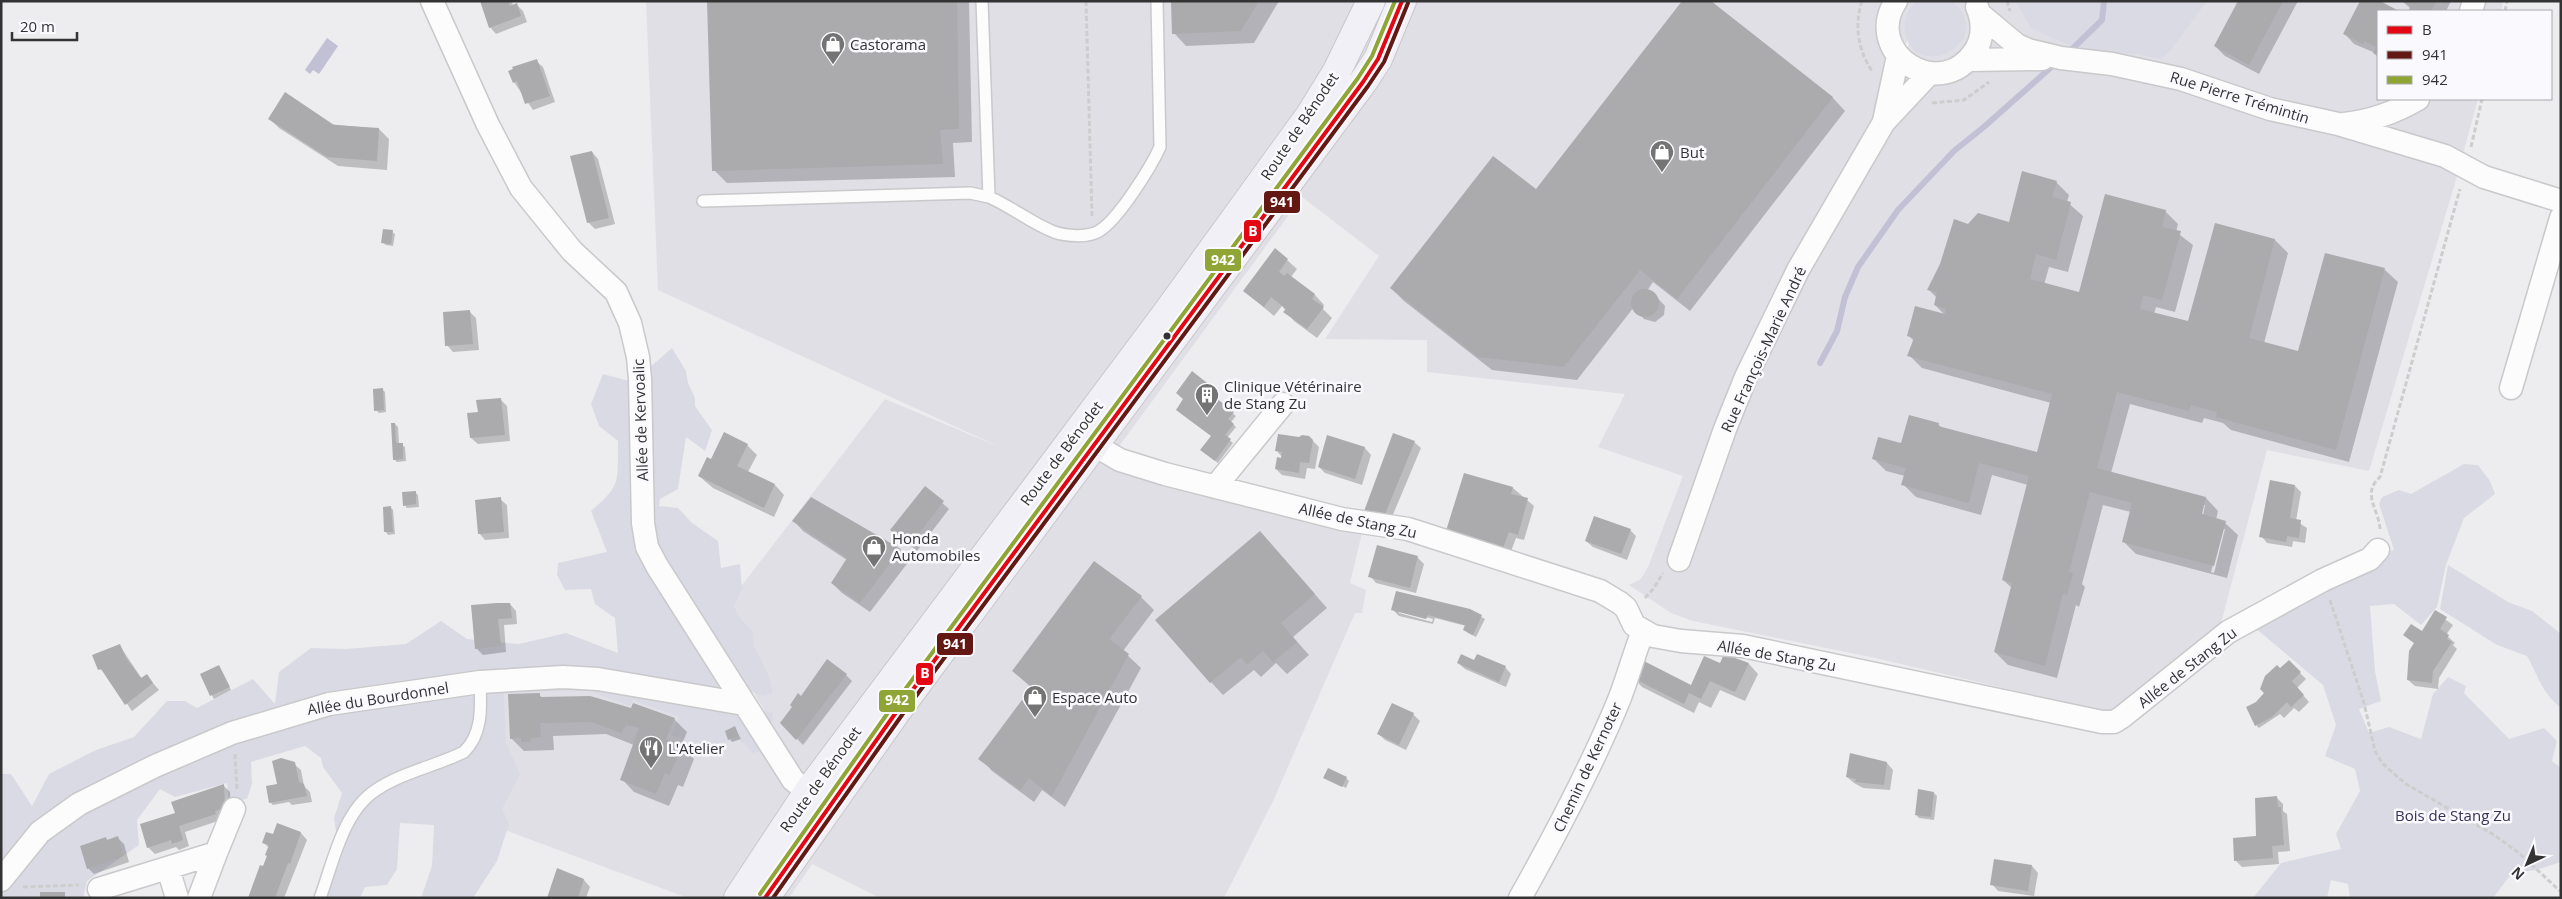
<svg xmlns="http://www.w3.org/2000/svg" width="2562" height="899" font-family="'Open Sans',sans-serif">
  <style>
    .built { fill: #e0dfe6 }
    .green { fill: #dadae5 }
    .water { fill: #c2c0d5 }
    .shadow { fill: #0003; fill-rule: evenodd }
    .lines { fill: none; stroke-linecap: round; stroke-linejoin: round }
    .stream { stroke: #c2c0d5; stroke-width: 6 }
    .building { fill: #ababad }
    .service-casing { stroke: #c9c8ca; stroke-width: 14 }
    .minor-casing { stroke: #c9c8ca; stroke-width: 25 }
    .primary-casing { stroke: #c8c8c9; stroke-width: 30 }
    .path { stroke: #cdcdce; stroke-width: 3; stroke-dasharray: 5 2.5; stroke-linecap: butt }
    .service { stroke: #fcfcfd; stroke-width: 11 }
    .minor { stroke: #fcfcfd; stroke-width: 22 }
    .primary { stroke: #f1f0f7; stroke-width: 28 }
    .bus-1-casing { stroke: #faf9fd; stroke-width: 8 }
    .bus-2-casing { stroke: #faf9fd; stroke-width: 8 }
    .bus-3-casing { stroke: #faf9fd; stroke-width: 8 }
    .bus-1 { stroke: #e30613; stroke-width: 4 }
    .bus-2 { stroke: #641814; stroke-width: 4 }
    .bus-3 { stroke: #8fa535; stroke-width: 4 }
    .bus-dot { fill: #333334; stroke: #faf9fd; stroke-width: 2 }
    .labels { text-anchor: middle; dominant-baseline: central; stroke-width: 5; stroke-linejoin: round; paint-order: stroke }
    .poi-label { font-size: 15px; fill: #333334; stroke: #faf9fd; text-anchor: start }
    .street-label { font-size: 15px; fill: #333334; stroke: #faf9fd }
    .park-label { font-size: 15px; fill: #38315b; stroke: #faf9fd }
    .line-badge { stroke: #faf9fd; stroke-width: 2 }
    .badge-label { font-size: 14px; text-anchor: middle; font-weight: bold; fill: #fff }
  </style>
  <rect width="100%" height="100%" fill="#ededef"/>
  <path class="built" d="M646,1h1280l-49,103 55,-103h571l-2,10h-123v88h100l-23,84 -86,288 -102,-21 -46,173 -76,60 -33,30 -237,-55 -182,-37 -22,-8 -42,-28 12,-6 7,-12 35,-91 -85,-29 27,-53 -198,-22v-32l-102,-1 54,-83 -77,-59 -196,267 256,69 -12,50 16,7 -4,23h-7l-81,186 -50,99h-344l-68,-34 -23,34h-101l-216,-80 22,-131 120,1 177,68 -78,-133 172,-224 117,49 -344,-158z"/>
  <path class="green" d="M1917,1h35c47,40 -37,84 -47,31 -2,-13 3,-23 12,-31z
    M2015,1h192l-36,49 -10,9 -26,-5 -46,-3 -28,-9 -30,-14z
    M672,348l14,23 2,12 7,15v8l17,24 -7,21 -19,-14 -8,52 -18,10 -1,7 19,2 14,15 26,18 3,27 19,-4 2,25 -8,17 5,11 14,15 1,14 15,30 4,17 -10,3 -30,-11 22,23 18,5 -6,37 -14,3 -13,-13 -43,6 -26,-11 8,-18 -46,-17 -3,6 -43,-16 -83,3 2,50 14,31 -18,35 7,15 -12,37 -24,37h-52l11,-32 2,-41 -34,-2 -3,46 -10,16 -22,2 -5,11h-34l14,-41 -6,-39 8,-25 -19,-26 -2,-9 -16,-12 -54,16 1,22 -5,15 -18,3 -2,-19 -52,14 -15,-8 -23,31 2,25 -52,36 -4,17h-82v-124h10l21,32 17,-32 47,-24 38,-13 33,-36h18l12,7 56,-29 22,25 4,-32 32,-24 35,1 60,-5 35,-23 26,18 52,5 47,-11 52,20 -3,-35 -20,-14 -4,-15 -26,1 -8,-15 1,-12 49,-11 -16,-41c32,-27 26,-31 27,-70l-19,-15 -8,-22 12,-30 30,8z
    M2464,464l14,1 12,16 5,13 -31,24 -18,47 -9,42 -16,18 -27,-21 -24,2 5,65 6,30 -22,8 10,24 20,-6 32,12 12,-45 15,-17 18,9 -2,7 45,46 35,-11 13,13 -5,20 9,7v94l-25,8 -24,3 -19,25h-143l-2,-14 -17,-4 -4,18h-74l28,-35 60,-14 -5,-15 24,-43 -5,-22 -30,-13 11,-31 -13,-40 -69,-58 50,-27 6,-26 38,-14 46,-10 -15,-46 3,-7 17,-7 12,4z
    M2448,565l60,37 24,9 29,23v74c-20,-16 -22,-31 -34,-52l-30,-11 -57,-36z"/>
  <path class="water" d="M327,38l11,8 -19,28 -6,-4 -3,4 -5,-4z"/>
  <path class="shadow" d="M481,1h31l1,5 4,-1 6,6 4,11 -31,12 -6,-7z
    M708,1h261l3,141 -19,1 2,34 -228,6 -13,-13z
    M1173,1h106l-25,42 -68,3 -12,-13z
    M1709,1l124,97 12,13 -155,200 -37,-29 -6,9 5,1 13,14 -1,9 -9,7 -11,-3 -10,-12 -57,73 -85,-10 -88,-69 -13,-13 145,-97z
    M2239,1h59l-39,73 -34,-18 -10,-10z
    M2377,1l20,10h-19v46l-5,-5 -19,-8 -9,-10z
    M2402,1h49l-5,10h-36l1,-2z
    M536,61l7,6 12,35 -22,8 -19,-28z
    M269,118l110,11 10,10 -2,31 -49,-4 -59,-38z
    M592,152l6,7 17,65 -20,5 -7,-7z
    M2056,182l13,13 -2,7 16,14 -15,56 -19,-5 -5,18 36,9 85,-83 13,13 -2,8 17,13 -18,67 -19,-5 -2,7 35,9 27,-98 59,15 13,13 -24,90 35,9 27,-98 59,16 13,12 -49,180 -118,-32 -8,-7 -19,-5 -2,5 -72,-19 -19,69 95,25 12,13 -2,9 9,3 13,12 -11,43 -91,-24 -13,-13 8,-29 -28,-7 -21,79 3,3 -6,20 -3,-2 -19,73 -49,-13 -13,-13 17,-64 -9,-8 25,-95 -36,-10 -11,40 -65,-18 -13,-13 2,-8 -19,-5 -13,-13 65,-34 4,4 96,26 13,-51 -129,-35 -13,-13 5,-14 -5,-5 36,-21 -10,-10 2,-7 -8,-8 40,-64 41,-3zM2203,505h2l-3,16 -3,-1zM2223,529h2l-11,44 -3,-1z
    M392,232l3,2 -2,12 -7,-1 -3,-2z
    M1287,260l10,9 -6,8 24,18 9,10 -2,3 10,10 -15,20 -23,-17 -12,-15 -8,10 -30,-25z
    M469,311l7,7 3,32 -26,2 -6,-7z
    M1210,386l3,3 -4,5 27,22 -5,6 5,5 -9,11 6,5 -15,20 -14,-11 8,-16 -32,-24z
    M382,389l3,3 1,20 -7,1 -3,-3z
    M500,399l7,7 3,35 -32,3 -7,-6 8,-25z
    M395,424l3,3 1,17 6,3 1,14 -9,1 -3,-3z
    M1309,437l10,10 -4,22 -8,-1 -2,11 -23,-4 -6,-6 6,-12 -6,-7 23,-11z
    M1414,442l7,6 -32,76 -18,-4z
    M747,445l10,10 -9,17 27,13 9,10 -10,22 -61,-29 -14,-12 11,-16z
    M1365,448l6,7 -9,30 -37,-12 -6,-6z
    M1465,475l48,13 21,18 -10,34 -8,-2 -6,16 -63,-21z
    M2295,486l6,6 -5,29 11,7 -2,15 -12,-2 -1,6 -25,-4 -6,-7z
    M925,488l24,21 -32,42 -25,-21z
    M415,492l3,3 1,12 -12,1 -2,-3z
    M500,499l7,6 2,33 -24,2 -6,-7z
    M390,507l3,3 2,24 -7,1 -2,-3z
    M794,521l106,29 10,10 -40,52 -28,-19 -10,-10 15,-23 -44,-29z
    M1630,530l6,6 -9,24 -34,-13 -7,-6z
    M1260,532l67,76 -34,29 16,18 -22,19 -11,-11 -15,14 -7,-7 -31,25 -12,-13z
    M1417,557l7,7 -8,29 -40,-10 -6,-7z
    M1141,597l13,13 -31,41 18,17 -76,139 -23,-17 -8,12 -42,-31 -12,-13 56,-66 -23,-21z
    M510,604l6,7 1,13 -13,1 2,27 -23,3 -7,-7 -3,-42z
    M1393,610h76l16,9 -9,18 -8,-4 -3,-3 1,-4 -31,-8 -2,6 -34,-8zM1399,610l34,9 -1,3 -33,-9z
    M2435,612l18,13 -7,10 9,8 -2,2 4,4 -18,29 -1,11 -23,-3 -7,-6 7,-36 -10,-9 18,-3z
    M120,646l22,33 5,-3 12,14 -27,21 -28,-40 -5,-2z
    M1725,656l24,8 9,10 -13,27 -25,-11 -9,18 -12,-6 -5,11 -52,-26 -9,-10 59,10 28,-22z
    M1475,662l30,5 6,7 -5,13 -41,-18 -7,-6z
    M2289,662l17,17 -9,9 12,14 -10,10 -5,-4 -10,10 -4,-4 -21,14 -3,-3 16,-21 -11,-15z
    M219,667l12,23 -17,9 -13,-24z
    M846,675l6,6 -49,64 -21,-22 20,-26z
    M539,695l4,3 89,11 42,10 13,13 -6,14 13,13 -11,28 -5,-2 -9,21 -35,-14 -12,-13 12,-34 -28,-11 -53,2 1,14 -30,1 -13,-13z
    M1413,714l7,7 -14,29 -21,-10 -6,-6z
    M735,728l6,11 -9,3 -2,-3z
    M1851,755l36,8 6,7 -3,20 -27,-2 -9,-5 -7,-6z
    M294,764l7,6 3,16 6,6 2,10 -20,3 -3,-3 -16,3 -3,-3 8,-16z
    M1326,778h20l3,3 -3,7z
    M224,786l6,6 1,22 -10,6 -36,12 4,14 -10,4 -3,-3 -21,7 -7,-7 28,-33z
    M1934,793l3,3 -3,24 -15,-2 -3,-3z
    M2276,797l7,7v7l4,3 3,37 -12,1 1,12 -37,3 -6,-6 -2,-22 23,-2z
    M278,825l23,8 6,7 -23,58h-34l14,-31 5,-19 -5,-5 10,-7z
    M118,838l6,6 5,18 -35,12 -6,-6 18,-29 2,2z
    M2032,866l6,7 -4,23 -36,-5 -6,-7z
    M558,870l26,10 6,7 -4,11h-37z"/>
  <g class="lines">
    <path class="stream" d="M2067,54l35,-34 2,-19
      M1820,363l17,-32 8,-34 13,-30 40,-57 56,-59 31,-25 72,-64"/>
  </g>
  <path class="building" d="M480,1h28l2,5 7,-3 4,13 -32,12z
    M707,1h250l2,128 -19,1 3,34 -231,7z
    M1171,1h88l-18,30 -69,3z
    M1682,1h29l122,96 -156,202 -37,-29 -76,97 -86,-10 -88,-69 103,-132 43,33z
    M2238,1h45l-34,64 -35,-19z
    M2360,1h20l19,10h-21v45l-5,-3 3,-6 -12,-6 -1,3 -20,-10z
    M2402,1h35l-6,10h-23l3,-5z
    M537,59l13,37 -25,8 -8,-23 -4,2 -5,-12 5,-2 -1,-2z
    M285,92l49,33 45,3 -2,33 -50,-4 -59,-38z
    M592,151l17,67 -22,5 -17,-67z
    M2022,171l35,10 -5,16 19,5 -15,58 -20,-6 -6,25 49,13 26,-98 61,16 -4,17 19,4 -19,69 -19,-5 -3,14 48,12 27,-98 60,16 -26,99 49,13 27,-98 60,15 -49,182 -120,-33 1,-5 -26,-7 -2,6 -72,-19 -20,76 109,29 -4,17 24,7 -12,45 -92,-24 10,-39 -42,-11 -21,80 4,1 -6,22 -4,-2 -18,73 -51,-14 18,-69 -10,-3 27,-104 -50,-13 -10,40 -68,-18 5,-17 -34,-9 6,-22 23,6 8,-28 30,8 -1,3 99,26 15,-58 -145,-38 7,-18 -7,-2 8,-30 30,8 1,-5 -12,-4 3,-13 -10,-2 13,-26 14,-45 14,5 10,-11 31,9z
    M383,229l10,1 -2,14 -10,-1z
    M1275,248l13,11 -9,13 5,4 3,-3 28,21 -3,5 12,8 -17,22 -24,-17 3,-3 -15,-12 -7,10 -21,-16z
    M1631 303a14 14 0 1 1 28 0a14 14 0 1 1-28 0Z
    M470,310l3,34 -28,2 -2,-34z
    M1192,371l19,15 -4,5 27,21 -6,7 6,5 -9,11 6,4 -16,22 -15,-11 11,-14 -35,-26 7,-11 -7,-6z
    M383,388l1,22 -10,1 -1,-22z
    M501,398l4,37 -35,3 -3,-25 11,-1 -2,-12z
    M391,423h4l1,20h7v16l-10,1z
    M724,432l24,12 -11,22 38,18 -11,24 -66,-32 9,-19 4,2z
    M1393,433l22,8 -32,78 -20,-5z
    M1278,434l21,3 3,-2 7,1 4,4 -4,23 -9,-1 -1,11 -24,-4 2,-12 4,1 1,-6 -7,-1z
    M1327,435l38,12 -10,32 -37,-12z
    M1464,473l49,14 -2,7 17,4 -10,37 -9,-3 -6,16 -58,-14z
    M2270,480l25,5 -5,33 11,2 -2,18 -12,-2 -1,6 -27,-5z
    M925,486l19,15 -34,44 -20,-15z
    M416,491v13l-13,2 -1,-14z
    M501,497l3,35 -26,2 -3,-34z
    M811,497l90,52 -41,54 -29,-20 16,-25 -55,-37z
    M391,506l2,26h-9l-1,-25z
    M1594,516l37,13 -10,25 -36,-13z
    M1260,531l55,63 -34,29 16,19 -24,20 -10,-11 -16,14 -6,-8 -31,26 -55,-63z
    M1377,545l41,11 -8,32 -42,-11z
    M1094,561l48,35 -33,43 20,15 -77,142 -23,-18 -9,12 -42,-31 44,-59 4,3 10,-13 -24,-19z
    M1396,591l74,18 12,6 -9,20 -10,-5 2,-5 -37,-10 -2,4 -35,-9z
    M497,603h13l2,15 -14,1 3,27 -26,3 -4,-44z
    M2435,610l12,7 -7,12 9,6 -2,4 5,3 -19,29 -1,12 -25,-3 2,-29 5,-8 -11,-8 8,-11 11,7z
    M120,644l6,14 15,20 6,-4 6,9 -28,22 -24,-36 -3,1 -6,-15z
    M1461,654l13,6 3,-6 29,12 -7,16 -42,-19z
    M1724,654l25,9 -14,29 -25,-11 -9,18 -12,-6 -5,11 -53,-27 9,-18 51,26 13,-29 16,7z
    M827,659l20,15 -51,66 -16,-17 12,-16 -2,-2 8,-12 3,3z
    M2289,660l12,12 -9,9 12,14 -13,12 -4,-5 -15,15 -17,9 -9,-19 10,-5 8,-9 -4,-4 5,-13 12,-11 3,3z
    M219,665l11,22 -20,9 -10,-22z
    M540,693v4l50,-1 41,12 2,-5 42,15 -9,21 16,6 -12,30 -5,-2 -9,21 -36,-14 19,-52 -3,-1 -10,-2 -5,8 -29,-11 -52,1 1,14 -10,1 -1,4h-9v-4l-11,1 -2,-45z
    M1392,703l22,10 -15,32 -22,-11z
    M735,726l4,10 -11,4 -3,-9z
    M1850,753l37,9 -3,23 -29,-3 1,-3 -10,-2z
    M281,758l14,4 4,20 5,2 3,12 -38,7 -3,-17 11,-2 -5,-23z
    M1328,768l19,9 -5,10 -19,-9z
    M224,784l1,24 -10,3 1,3 -37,12 4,14 -11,4 -1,-4 -24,8 -7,-24 35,-11 -4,-11z
    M1918,789l16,3 -3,25 -16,-2z
    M2277,796l1,11h3l3,38 -12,1 1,12 -39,3 -1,-23 23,-2 -1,-38z
    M277,823l24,9 -11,32 -2,-1 -13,35h-27l12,-33 3,1 4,-10 -2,-1 4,-10 -7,-2 4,-11 7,2z
    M118,836l6,20 -37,13 -7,-23 26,-9 1,3z
    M1994,859l38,6 -4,26 -38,-6z
    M557,868l27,11 -6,19h-31z
    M40,892h25v6h-25z"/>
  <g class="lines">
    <g class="service-casing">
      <path id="service" d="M982,1l7,196c23,10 42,26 65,35 12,4 34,6 45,-1 19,-11 52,-64 61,-84l-3,-146
        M703,201l267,-8 19,4
        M320,898c13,-35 23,-87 56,-108 27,-18 60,-24 88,-38 19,-19 17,-45 16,-70"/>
    </g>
    <g class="minor-casing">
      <path id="minor" d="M432,1l56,124 33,63 51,63 44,41 14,31 8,34 2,22 3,144 4,24 10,19 136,214 15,12 2,17
        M1896,1c-34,52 44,103 79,50 9,-13 8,-31 2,-44
        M2471,11l3,-10
        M1981,15l36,30 11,5 33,8 51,6 69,15 89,30 68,15 107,32 39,21 77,24
        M1969,60l73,-1
        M1884,121l14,-65
        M2344,124c28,-3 50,-11 74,-25
        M2511,388l50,-170
        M1096,446l24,14 45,14 177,45 66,10 192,62 20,12 6,5 8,17 19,11 28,5 62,5 359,76h12l8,-5 106,-85 95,-52 47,-21 8,-9
        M1215,487l68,-83
        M1679,560l46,-131 21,-52 52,-107 86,-148 45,-48
        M216,853l18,-44
        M168,868l9,30
        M1,880l39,-48 39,-28 76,-38 77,-33 97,-29 151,-22 83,-5 35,2 146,25
        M99,889l117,-36 -17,45
        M1520,898c36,-64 71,-130 99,-198 9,-23 15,-46 24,-69"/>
    </g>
    <g class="primary-casing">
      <path id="primary" d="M738,898l70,-106 355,-474 147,-203 27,-44 34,-70
        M765,898l132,-187 466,-629 15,-23 24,-58"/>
    </g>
    <path class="path" d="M1086,1l6,215
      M1862,1c-8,24 -4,49 10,70
      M2007,1l3,10
      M2505,11l2,-10
      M1932,103l32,-3 25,-18
      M2471,147l11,-48
      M2380,529c-1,-20 -19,-35 0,-52l80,-288
      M1645,598l9,-10 9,-15
      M2330,600l34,103 11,48 8,13 23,20 88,51 25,18 42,39
      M235,754l2,36
      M23,887l56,-2"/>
    <use href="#service" class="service"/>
    <use href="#minor" class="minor"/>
    <use href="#primary" class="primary"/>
    <g class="bus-1-casing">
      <path id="bus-1" d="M765,898l132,-187 466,-629 15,-23 24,-58"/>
    </g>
    <g class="bus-2-casing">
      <path id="bus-2" d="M773,898l129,-183 466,-629 16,-24 24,-59"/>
    </g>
    <g class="bus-3-casing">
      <path id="bus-3" d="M760,894l132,-187 466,-629 14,-22 23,-55"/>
    </g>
    <use href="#bus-1" class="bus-1"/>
    <use href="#bus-2" class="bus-2"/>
    <use href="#bus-3" class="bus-3"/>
  </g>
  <defs>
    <g id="shop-pin" transform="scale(1.25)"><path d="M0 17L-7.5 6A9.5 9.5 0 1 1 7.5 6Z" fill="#747475" stroke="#faf9fd"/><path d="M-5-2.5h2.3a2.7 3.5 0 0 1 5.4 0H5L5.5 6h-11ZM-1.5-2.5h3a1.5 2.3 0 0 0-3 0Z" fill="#fff"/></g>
    <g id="building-pin" transform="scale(1.25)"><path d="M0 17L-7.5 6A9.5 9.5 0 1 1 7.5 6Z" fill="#747475" stroke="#faf9fd"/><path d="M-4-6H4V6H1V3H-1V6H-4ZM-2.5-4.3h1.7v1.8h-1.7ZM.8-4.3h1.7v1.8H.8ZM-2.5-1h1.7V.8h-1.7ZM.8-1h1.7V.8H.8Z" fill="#fff"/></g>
    <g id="restaurant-pin" transform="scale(1.25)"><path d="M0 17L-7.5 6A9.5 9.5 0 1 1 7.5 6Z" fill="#747475" stroke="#faf9fd"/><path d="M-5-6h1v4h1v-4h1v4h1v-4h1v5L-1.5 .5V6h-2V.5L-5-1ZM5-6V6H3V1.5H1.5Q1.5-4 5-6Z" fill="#fff"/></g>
  </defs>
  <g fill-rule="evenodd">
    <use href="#shop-pin" x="833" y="44"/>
    <use href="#shop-pin" x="1662" y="152"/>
    <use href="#building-pin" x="1207" y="395"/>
    <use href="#shop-pin" x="874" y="547"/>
    <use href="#shop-pin" x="1035" y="697"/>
    <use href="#restaurant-pin" x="651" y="748"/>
  </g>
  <circle class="bus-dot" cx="1167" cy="336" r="4.5"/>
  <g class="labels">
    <g class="poi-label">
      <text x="850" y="44">Castorama</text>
      <text x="1680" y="152">But</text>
      <text x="1224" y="386">Clinique Vétérinaire<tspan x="1224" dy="17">de Stang Zu</tspan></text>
      <text x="892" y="538">Honda<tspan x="892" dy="17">Automobiles</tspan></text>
      <text x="1052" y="697">Espace Auto</text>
      <text x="668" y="748">L'Atelier</text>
    </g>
    <g class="street-label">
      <text transform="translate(2240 97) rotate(17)">Rue Pierre Trémintin</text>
      <text transform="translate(1299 126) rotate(-56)">Route de Bénodet</text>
      <text transform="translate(1763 349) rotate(-65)">Rue François-Marie André</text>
      <text transform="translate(640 420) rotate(-92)">Allée de Kervoalic</text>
      <text transform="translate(1061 453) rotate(-53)">Route de Bénodet</text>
      <text transform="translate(1358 520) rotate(12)">Allée de Stang Zu</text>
      <text transform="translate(1777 655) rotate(10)">Allée de Stang Zu</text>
      <text transform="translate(2187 667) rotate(-38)">Allée de Stang Zu</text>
      <text transform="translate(378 698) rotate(-9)">Allée du Bourdonnel</text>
      <text transform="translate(1587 767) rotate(-65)">Chemin de Kernoter</text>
      <text transform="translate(820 779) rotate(-54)">Route de Bénodet</text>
    </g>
    <g class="park-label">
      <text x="2453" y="815">Bois de Stang Zu</text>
    </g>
  </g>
  <g class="line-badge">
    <rect x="1263" y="190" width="38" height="24" rx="5" fill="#641814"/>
    <rect x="1243" y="219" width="19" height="24" rx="5" fill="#e30613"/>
    <rect x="1204" y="248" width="38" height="24" rx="5" fill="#8fa535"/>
    <rect x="936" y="632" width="38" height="24" rx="5" fill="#641814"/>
    <rect x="915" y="662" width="19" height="24" rx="5" fill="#e30613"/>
    <rect x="878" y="689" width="38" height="24" rx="5" fill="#8fa535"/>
  </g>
  <g class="badge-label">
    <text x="1282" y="207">941</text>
    <text x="1253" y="236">B</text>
    <text x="1223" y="265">942</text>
    <text x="955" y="649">941</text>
    <text x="925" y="678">B</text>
    <text x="897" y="705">942</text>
  </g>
  <rect width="2562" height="899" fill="none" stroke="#333334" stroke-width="5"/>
  <rect x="2377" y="10" width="175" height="90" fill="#faf9fd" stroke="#aaaaad"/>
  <rect x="2387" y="26" width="25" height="8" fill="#e30613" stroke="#aaaaad"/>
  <text x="2422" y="35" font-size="15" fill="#333334">B</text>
  <rect x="2387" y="51" width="25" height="8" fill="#641814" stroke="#aaaaad"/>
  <text x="2422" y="60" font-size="15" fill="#333334">941</text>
  <rect x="2387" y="76" width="25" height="8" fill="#8fa535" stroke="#aaaaad"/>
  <text x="2422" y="85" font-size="15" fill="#333334">942</text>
  <g transform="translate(2527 864) rotate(224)" stroke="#faf9fd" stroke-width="4" paint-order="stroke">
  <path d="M0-4L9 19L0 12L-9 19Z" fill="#333334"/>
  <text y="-8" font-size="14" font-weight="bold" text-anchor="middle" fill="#333334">N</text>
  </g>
  <path d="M12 32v8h65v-8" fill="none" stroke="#333334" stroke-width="2.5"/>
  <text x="20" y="32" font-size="15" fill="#333334" stroke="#faf9fd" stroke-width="4" paint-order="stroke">20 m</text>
</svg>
